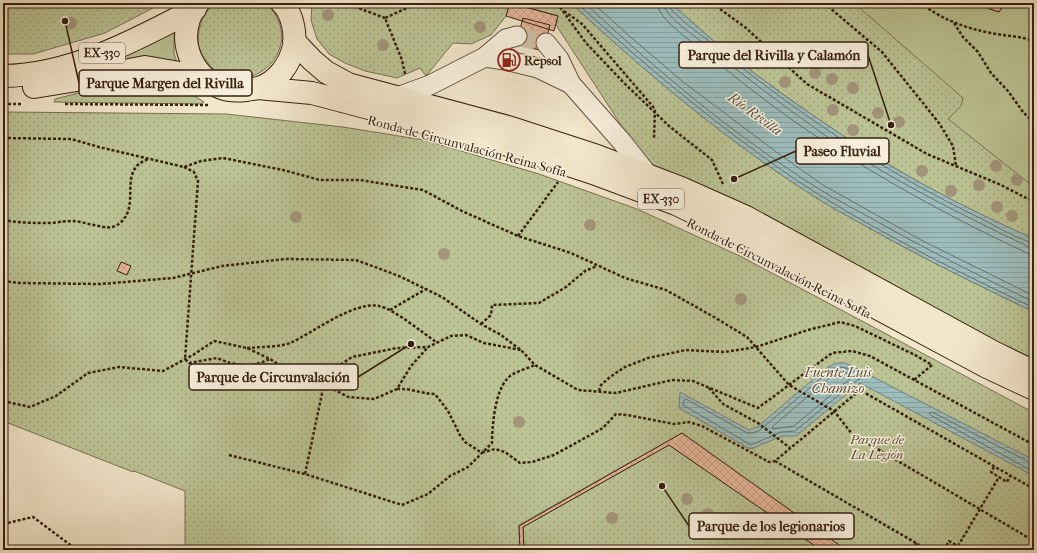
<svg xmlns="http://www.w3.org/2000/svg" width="1037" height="553" font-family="'IM FELL French Canon',serif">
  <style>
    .grass { fill: #bcc496; stroke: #7a7252 }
    .park { fill: url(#park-dots); stroke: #7a7252 }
    .water { fill: url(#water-rules); stroke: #757f78 }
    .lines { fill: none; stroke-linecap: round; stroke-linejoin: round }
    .shore { stroke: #6a7066; stroke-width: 1 }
    .building { fill: url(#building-cross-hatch); stroke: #38210e }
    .minor-tunnel { stroke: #cdbfa5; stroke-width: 19; stroke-dasharray: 19 10; stroke-linecap: butt }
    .minor-casing { stroke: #66523d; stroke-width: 21 }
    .major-casing { stroke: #38210e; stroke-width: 24 }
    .path { stroke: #38210e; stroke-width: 2.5; stroke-dasharray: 3 2; stroke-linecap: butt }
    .minor { stroke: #f7efdd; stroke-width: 19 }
    .major { stroke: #f2e6cb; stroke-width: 22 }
    .tree { fill: #a2957a }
    .labels { text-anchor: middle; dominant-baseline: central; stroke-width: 3; stroke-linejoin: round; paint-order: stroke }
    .shield { fill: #f7efdd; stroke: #715f4c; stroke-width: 1 }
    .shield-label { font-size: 12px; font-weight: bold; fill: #38210e }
    .poi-label { font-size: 13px; font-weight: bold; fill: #38210e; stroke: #f7efdd; text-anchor: start }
    .street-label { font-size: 13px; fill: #38210e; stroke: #f7efdd }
    .park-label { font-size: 13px; font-style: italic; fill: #605237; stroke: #f7efdd }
    .water-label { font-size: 14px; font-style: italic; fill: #565043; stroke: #f7efdd }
    .leader { fill: none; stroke: #38210e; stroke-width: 1.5 }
    .callout-dot { fill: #38210e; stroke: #f7efdd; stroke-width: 1.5 }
    .callout { fill: #f7efdd; stroke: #38210e; stroke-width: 1.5 }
    .callout-label { font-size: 14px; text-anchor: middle; font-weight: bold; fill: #38210e }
  </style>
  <defs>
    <pattern id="park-dots" width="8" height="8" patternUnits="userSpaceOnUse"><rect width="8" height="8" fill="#bcc496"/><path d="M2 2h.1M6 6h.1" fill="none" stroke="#a2a880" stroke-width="1.8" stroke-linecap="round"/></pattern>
    <pattern id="water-rules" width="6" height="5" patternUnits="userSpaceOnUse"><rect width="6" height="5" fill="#9dbebe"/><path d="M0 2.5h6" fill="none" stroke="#88a3a2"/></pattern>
    <pattern id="building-cross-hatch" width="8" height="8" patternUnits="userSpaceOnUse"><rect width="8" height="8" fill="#e6b69a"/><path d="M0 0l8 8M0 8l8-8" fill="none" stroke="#c69c84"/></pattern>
  </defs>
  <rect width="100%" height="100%" fill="#f2e6cb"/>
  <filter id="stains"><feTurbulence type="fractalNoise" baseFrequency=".005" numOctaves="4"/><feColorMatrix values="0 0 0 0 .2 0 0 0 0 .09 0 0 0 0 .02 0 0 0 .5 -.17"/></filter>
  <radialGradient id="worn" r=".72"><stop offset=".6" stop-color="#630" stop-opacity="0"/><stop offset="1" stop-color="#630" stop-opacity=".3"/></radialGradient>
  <path class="grass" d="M832,3h137l30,9 6,-9h29v195l-38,-20z
    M174,32v22l3,8 -44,-2 -26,2z
    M117,83c30,-1 61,1 87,19l-2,2 -148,-2 1,-3z"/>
  <path class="park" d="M3,3h156l-8,6 -46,24 -72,21h-30z
    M216,3h48c7,5 12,11 15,19 12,31 -18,63 -50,55 -7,-2 -15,-6 -20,-13 -6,-7 -11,-15 -11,-24 1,-15 5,-29 18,-37z
    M312,3h198l-4,13 -15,19 -20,9 -18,-1 -27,33 -6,-8 -23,10 -32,-7 -20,-8 -16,-9 -12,-15 -6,-19z
    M513,3h58c76,71 156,138 244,194 15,10 31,18 47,27 56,32 114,60 172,88v50l-385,-199 -13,-15 -80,-123 2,-9z
    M671,3h183l109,95 -2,8 -13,13 86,68v52c-36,-16 -71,-33 -106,-52 -45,-24 -88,-53 -130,-82 -44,-31 -88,-65 -127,-102z
    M3,112l223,2 117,13 81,13 115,34 98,35 103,47 285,152 9,4v138h-188l-164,-117 -163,92 1,25h-335v-59l-51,-20 -1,1 -130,-51z
    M669,445l152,105h-297l-1,-23z"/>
  <path class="water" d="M571,3h100c39,37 83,71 127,102 42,29 85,58 130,82 35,19 70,36 106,52v73c-58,-28 -116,-56 -172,-88 -16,-9 -32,-17 -47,-27 -88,-56 -168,-123 -244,-194z
    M837,363h8l5,2 184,95v16l-174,-93 -64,53h-14l-31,13 -3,-1 -69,-40 1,-16 69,38 8,-3 71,-60z"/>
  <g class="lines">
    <path class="shore" d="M577,3c52,48 105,93 162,136 26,19 51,38 79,55 69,43 143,79 216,114
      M585,3c72,68 150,133 234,186 16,10 32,18 48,27 55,31 110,59 167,86
      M593,3l34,31 55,47 97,73 44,31 98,55 113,56
      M657,3c1,16 33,37 45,47 40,33 82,66 126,94 64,41 130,77 199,109l7,1
      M663,3c1,12 30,32 40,40 41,33 83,65 126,95 63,42 131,76 200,109l5,1
      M668,3c1,9 29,29 37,35 86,71 178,134 279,182 11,6 40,22 50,23
      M841,367l8,2 13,6v3l-5,2 -62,51 -14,1 -30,13 -68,-40 1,-5 2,-1 61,34h6l7,-3 71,-60z
      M839,372h5l7,3v3l-57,48 -22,3 1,-3 60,-51z
      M1034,464l-3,-1 -99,-51 -3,1 1,2 104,57"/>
  </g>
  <path class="building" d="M510,3l48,13 -4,15 -48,-15z
    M993,3h12l-6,9 -9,-3z
    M523,18l27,7 -7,26 -27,-7z
    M121,262l10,4 -4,9 -10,-4z
    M682,433l77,55 87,62h-25l-152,-105 -146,82 1,23h-4l-1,-24z"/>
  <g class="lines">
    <path class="minor-tunnel" d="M517,36l29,7"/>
    <g class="minor-casing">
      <path id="minor" d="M546,43l13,16 12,25 51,58 26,33
        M485,57l20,3 33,8 33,16
        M397,97l33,-12 55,-28 21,-18 11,-3"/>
    </g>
    <g class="major-casing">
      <path id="major" d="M198,3c-3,5 -7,10 -9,16 -9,27 4,56 30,68 9,4 18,4 27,3 4,-1 9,-1 12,-2 19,-5 32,-24 36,-42 2,-14 -2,-33 -12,-43
        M294,41l18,19 14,12 22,12 160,43 89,29 84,32 65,29 247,135 41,20
        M3,76c68,-1 133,-36 192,-67
        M34,87l43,-7 68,-13 58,10
        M258,88l54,5 193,51 88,29 83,31 65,31 246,132 47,22"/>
    </g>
    <path class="path" d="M345,3l40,15
      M557,3l29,40 38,40 45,43 43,34 11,24
      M712,3l34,25 61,56 120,70 74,31 33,17
      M824,3l58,49 57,71 14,23 3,20
      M920,3c22,16 44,25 71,30 14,3 29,3 43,8
      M3,6l12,-3
      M564,11l18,13 73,85 -1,29
      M954,23l9,14 15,15 13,21 17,18 15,21 11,11
      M405,74l-3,-14 -17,-42 22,-10 8,-5
      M3,104h19
      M65,104l143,1
      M3,138l68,1 28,8 85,20 17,-6 22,-3 60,12 37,10h40l63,10 39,21 56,25 53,17 54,25 41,12 48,27 33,20 42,48 45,26 18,23 182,107
      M184,167l10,5 4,9 -13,178 4,4 28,-5 13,5 18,3 12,-3 10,-4
      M3,220c16,3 32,3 49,3 7,-1 14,-2 21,-2 7,0 14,3 21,4 9,2 18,5 26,-2 22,-18 -4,-54 29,-64
      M518,236l40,-54
      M3,281l16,2 82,1 72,-6 49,-12 63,-7 71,1 43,16 43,21 39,27 20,11 21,16 13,14 43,25 38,3 56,-13 21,1 65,27 74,-55 20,-2 18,5 164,89
      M390,310l36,-21
      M481,324l10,-9 1,-10 47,-2 27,-16 19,-16 12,-5
      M247,348c11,-1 34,-1 43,-5 23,-10 63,-42 89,-37 15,3 44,27 57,36
      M303,376l28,-5 21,-14 45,-9 31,-1 23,-11 15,-1 18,8 37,7
      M709,388l14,16 35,19 32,25
      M397,389c14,-1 25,5 38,5l13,17 12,24 5,7 14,9 5,1 11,-3 10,3 15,11 12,-1 22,-7 49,-27 13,-14 11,1 47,9 15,-2 13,4 67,36 6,-1 85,-71 174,99
      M599,391l2,-6 9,-8 15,-10 23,-9 38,-8 39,2 31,-5 52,-17 32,-8 15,4 60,29 17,10 -18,15
      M3,401l27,6 26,-11 32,-23 31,-6 44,4 30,-16 21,-14 33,7 23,11 16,10 16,7 22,8 24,13 26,2 23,-10 14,-23 17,-19
      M229,455l76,19 97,31 26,-11 22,-18 18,-9 24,-24c0,-17 3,-51 15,-64 6,-7 19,-10 28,-14
      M775,461l153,89
      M994,467l-3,5 16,10 3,-6
      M305,474l19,-90
      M3,524l30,-7 44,33
      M958,546l41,-69
      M914,550l2,-7
      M944,550l5,-9 16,9"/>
    <use href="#minor" class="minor"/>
    <use href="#major" class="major"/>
  </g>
  <g class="tree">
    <circle cx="328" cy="15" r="6"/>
    <circle cx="71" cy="23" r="6"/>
    <circle cx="480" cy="27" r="6"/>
    <circle cx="383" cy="45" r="6"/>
    <circle cx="799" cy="47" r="6"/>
    <circle cx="815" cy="73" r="6"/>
    <circle cx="832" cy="79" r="6"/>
    <circle cx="785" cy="82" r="6"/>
    <circle cx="853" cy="88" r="6"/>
    <circle cx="833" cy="110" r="6"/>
    <circle cx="878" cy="113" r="6"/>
    <circle cx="899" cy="122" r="6"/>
    <circle cx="853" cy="130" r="6"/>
    <circle cx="996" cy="166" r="6"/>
    <circle cx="922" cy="171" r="6"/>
    <circle cx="1017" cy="180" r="6"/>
    <circle cx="979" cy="185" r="6"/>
    <circle cx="951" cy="191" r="6"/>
    <circle cx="997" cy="207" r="6"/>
    <circle cx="1012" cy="216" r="6"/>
    <circle cx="296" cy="217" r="6"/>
    <circle cx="590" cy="225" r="6"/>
    <circle cx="444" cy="254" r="6"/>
    <circle cx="741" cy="299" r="6"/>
    <circle cx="519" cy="422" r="6"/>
    <circle cx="687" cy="499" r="6"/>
    <circle cx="708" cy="514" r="6"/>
    <circle cx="612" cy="518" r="6"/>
  </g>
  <defs>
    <g id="fuel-ring" transform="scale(1.15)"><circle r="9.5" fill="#f7efdd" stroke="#8f2418" stroke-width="1.5"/><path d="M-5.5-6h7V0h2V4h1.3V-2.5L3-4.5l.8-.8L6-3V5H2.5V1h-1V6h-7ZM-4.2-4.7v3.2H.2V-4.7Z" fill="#8f2418"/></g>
  </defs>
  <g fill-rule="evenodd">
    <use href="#fuel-ring" x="509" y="60"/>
  </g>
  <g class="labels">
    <g class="shield">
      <rect x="79" y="43" width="46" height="20" rx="3"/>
      <rect x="638" y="189" width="46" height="20" rx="3"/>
    </g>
    <g class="shield-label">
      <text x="102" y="53">EX-330</text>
      <text x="661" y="199">EX-330</text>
    </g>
    <g class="poi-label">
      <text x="524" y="60">Repsol</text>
    </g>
    <g class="street-label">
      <text transform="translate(467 146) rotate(15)">Ronda de Circunvalación Reina Sofía</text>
      <text transform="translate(779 268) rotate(27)">Ronda de Circunvalación Reina Sofía</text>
    </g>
    <g class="park-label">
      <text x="877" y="439">Parque de<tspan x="877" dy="15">La Legión</tspan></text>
    </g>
    <g class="water-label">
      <text transform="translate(755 114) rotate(36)">Río Rivilla</text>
      <text x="838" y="372">Fuente Luis<tspan x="838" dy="16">Chamizo</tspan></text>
    </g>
  </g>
  <path class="leader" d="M891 125L868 55M65 21L79 83M734 179L796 151M411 344L358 377M662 486L689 526"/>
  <g class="callout-dot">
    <circle cx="891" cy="125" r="4"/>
    <circle cx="65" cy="21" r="4"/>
    <circle cx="734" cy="179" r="4"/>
    <circle cx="411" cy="344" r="4"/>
    <circle cx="662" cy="486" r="4"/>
  </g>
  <g class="callout">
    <rect x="679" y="42" width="189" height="26" rx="4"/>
    <rect x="79" y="70" width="173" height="26" rx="4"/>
    <rect x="796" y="138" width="93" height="26" rx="4"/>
    <rect x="189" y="364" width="169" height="26" rx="4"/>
    <rect x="689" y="513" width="165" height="26" rx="4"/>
  </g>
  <g class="callout-label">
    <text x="774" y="60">Parque del Rivilla y Calamón</text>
    <text x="165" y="88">Parque Margen del Rivilla</text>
    <text x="842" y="156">Paseo Fluvial</text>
    <text x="273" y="382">Parque de Circunvalación</text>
    <text x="771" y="531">Parque de los legionarios</text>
  </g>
  <rect width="1037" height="553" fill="none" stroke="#f2e6cb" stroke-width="16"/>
  <rect x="4" y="4" width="1029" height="545" fill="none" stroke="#38210e" stroke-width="2"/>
  <rect x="8" y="8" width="1021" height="537" fill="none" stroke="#38210e"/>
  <rect width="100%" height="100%" filter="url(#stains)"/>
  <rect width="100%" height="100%" fill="url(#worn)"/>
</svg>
